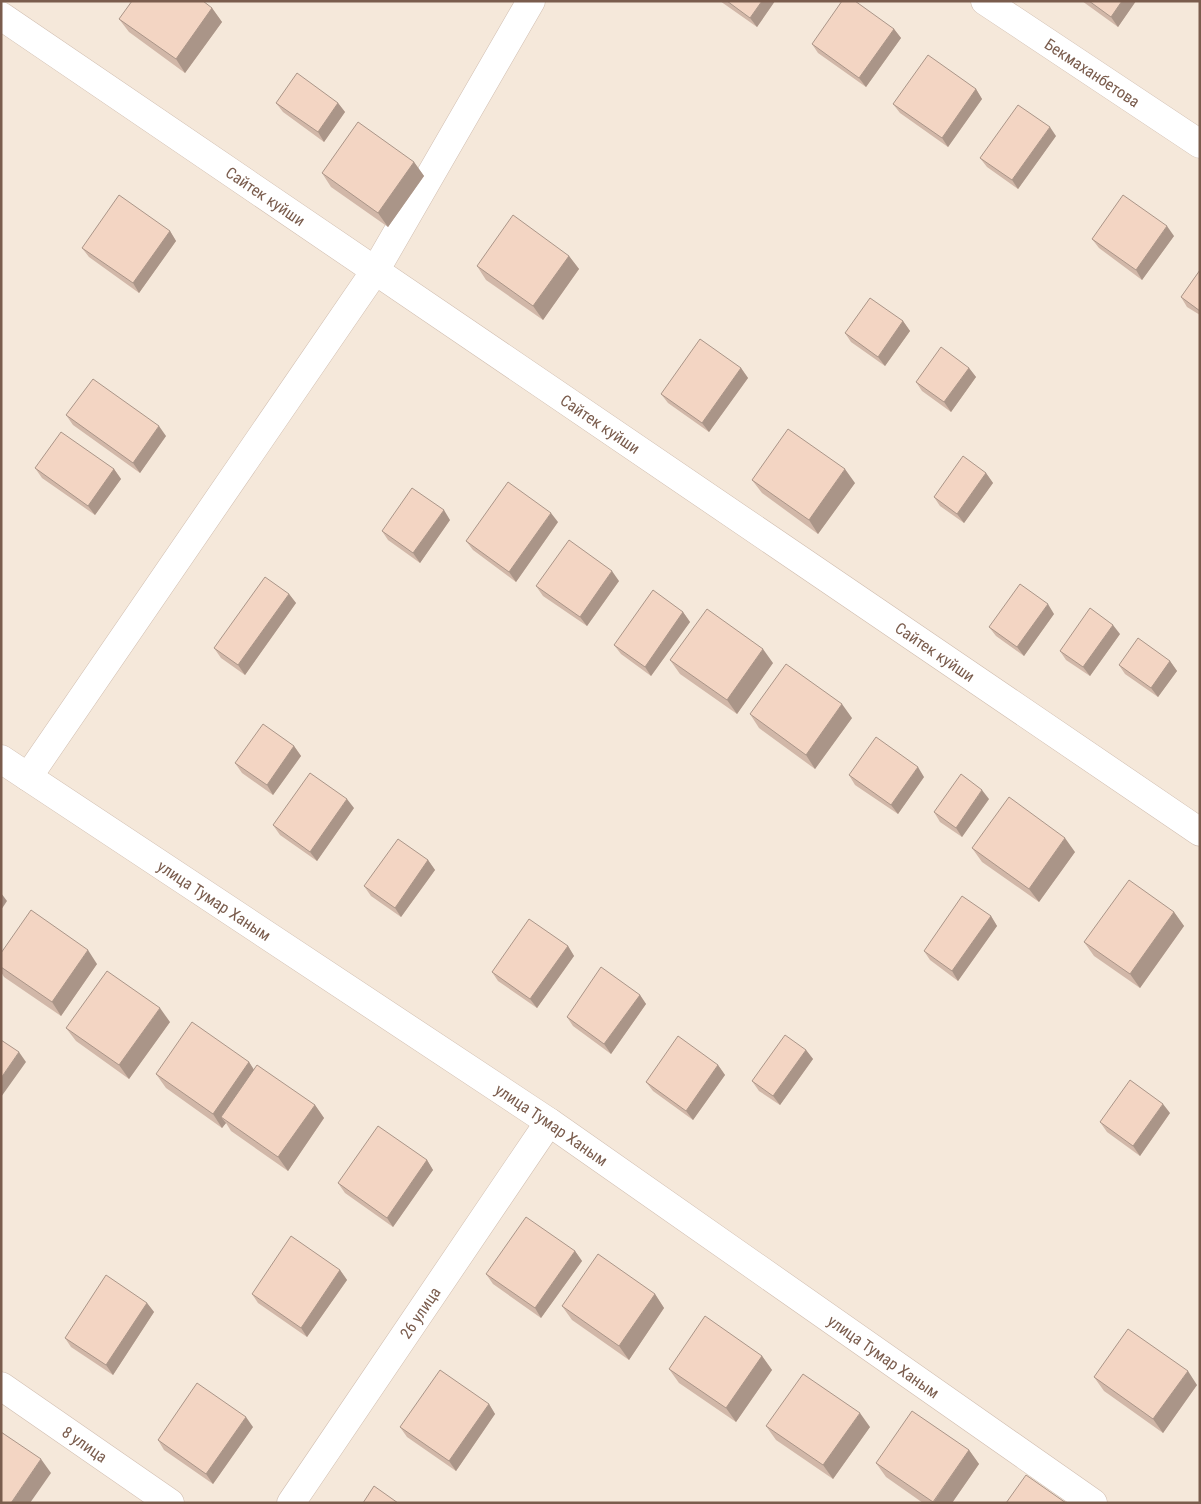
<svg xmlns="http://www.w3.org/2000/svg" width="1201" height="1504" font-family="'Roboto Condensed',sans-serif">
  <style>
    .residential { fill: #f5e8da }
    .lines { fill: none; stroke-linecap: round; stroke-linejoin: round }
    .minor-casing { stroke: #d1beb0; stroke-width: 29 }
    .minor { stroke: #fff; stroke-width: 28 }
    .wall { fill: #d1b7a8 }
    .shaded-wall { fill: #aa9588 }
    .building { fill: #f3d5c3; stroke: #aa9588 }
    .labels { text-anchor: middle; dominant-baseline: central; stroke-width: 5; stroke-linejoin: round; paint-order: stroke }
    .street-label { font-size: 16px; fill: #7a5c4d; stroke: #fffaf3 }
  </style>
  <rect width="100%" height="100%" fill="#fdf6ec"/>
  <path class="residential" d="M1,1h1199v1502h-1199z"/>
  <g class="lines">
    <g class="minor-casing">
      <g id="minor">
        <path id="s1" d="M985,1l215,143"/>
        <path id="s2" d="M1,16l1199,816"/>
        <path id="s3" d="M1,759l548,363 544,381"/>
        <path d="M28,777l347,-506 156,-270"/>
        <path id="s4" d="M1,1386l169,117"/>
        <path id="s5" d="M291,1503l258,-381"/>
      </g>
    </g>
    <use href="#minor" class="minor"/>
  </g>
  <path class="wall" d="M720,1h55l-18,26z
    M1082,1h54l-18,26z
    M212,8l10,14 -37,51 -56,-41 -10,-13z
    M894,29l7,9 -35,49 -48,-34 -6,-9z
    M976,89l6,10 -34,48 -48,-34 -7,-9z
    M276,103h62l7,9 -21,30 -41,-30z
    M1056,136l-38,53 -31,-22 -7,-9z
    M414,162l10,14 -36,51 -57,-40 -9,-14z
    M170,231l6,10 -37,52 -50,-36 -7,-9z
    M1174,236l-32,44 -43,-32 -7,-9z
    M569,256l10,13 -36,51 -57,-40 -9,-14z
    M1200,270v45l-13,-8 -6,-10z
    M903,321l7,10 -25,35 -34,-24 -6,-9z
    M741,368l7,10 -39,54 -41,-29 -7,-9z
    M969,368l7,9 -25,35 -29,-21 -6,-9z
    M66,415l100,21 -26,37 -67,-48z
    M35,468l79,1 7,10 -26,36 -53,-37z
    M986,473l7,10 -29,40 -24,-17 -6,-9z
    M752,480l103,3 -37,51 -56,-41z
    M450,520l-30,43 -32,-23 -6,-9z
    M558,522l-42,60 -43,-32 -7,-9z
    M619,581l-32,45 -44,-30 -7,-10z
    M289,594l7,9 -51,72 -24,-17 -7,-10z
    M683,612l7,10 -39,54 -30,-22 -7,-9z
    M1054,614l-30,42 -28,-20 -7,-9z
    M1120,634l-30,42 -24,-16 -6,-9z
    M670,660l103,3 -36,51 -57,-40z
    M1170,661l7,10 -19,26 -33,-23 -6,-9z
    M750,714l102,4 -37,51 -56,-41z
    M294,746l7,10 -28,39 -31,-22 -7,-10z
    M849,775l75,2 -26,37 -43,-29z
    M989,799l-27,38 -22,-15 -6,-10z
    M354,808l-37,53 -37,-26 -7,-10z
    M972,848l103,4 -36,50 -57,-40z
    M428,860l7,10 -34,47 -30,-21 -7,-10z
    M1174,912l10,14 -44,62 -46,-32 -10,-14z
    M991,916l6,10 -39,55 -28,-21 -6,-9z
    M568,946l6,10 -37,52 -39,-27 -6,-9z
    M1,953l96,11 -36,52 -57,-39 -3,-5z
    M640,995l6,9 -35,50 -38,-28 -6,-9z
    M170,1022l-41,57 -53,-38 -10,-13z
    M806,1050l7,9 -33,46 -21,-14 -7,-10z
    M249,1062l5,8 61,35 9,13 -36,53 -57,-40 -5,-8 -4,5 -56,-40 -10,-14z
    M718,1065l7,10 -32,45 -40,-29 -7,-9z
    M1170,1113l-30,43 -33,-24 -7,-10z
    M427,1160l6,10 -40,57 -48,-34 -7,-10z
    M575,1251l7,10 -41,57 -48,-34 -7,-10z
    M340,1270l7,10 -40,57 -49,-34 -6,-9z
    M655,1294l9,14 -35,52 -57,-40 -10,-14z
    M147,1303l7,9 -41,63 -42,-28 -6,-9z
    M762,1356l10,14 -36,52 -57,-39 -10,-14z
    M1094,1377l103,8 -34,48 -59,-42z
    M489,1404l6,10 -39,57 -49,-34 -7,-10z
    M766,1426l104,1 -37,52 -57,-39z
    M253,1427l-40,57 -49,-34 -6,-10z
    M969,1450l10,14 -27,39h-29l-37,-26 -10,-14z"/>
  <path class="shaded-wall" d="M762,1h13l-18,26 -7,-9z
    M1122,1h14l-18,26 -7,-10z
    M212,8l10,14 -37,51 -9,-14z
    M894,29l7,9 -35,49 -7,-9z
    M976,89l6,10 -34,48 -6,-9z
    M338,103l7,9 -21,30 -6,-10z
    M1050,127l6,9 -38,53 -6,-9z
    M414,162l10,14 -36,51 -10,-14z
    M1167,226l7,10 -32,44 -6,-10z
    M170,231l6,10 -37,52 -6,-10z
    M569,256l10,13 -36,51 -10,-14z
    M903,321l7,10 -25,35 -7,-9z
    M741,368l7,10 -39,54 -7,-9z
    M969,368l7,9 -25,35 -7,-10z
    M159,426l7,10 -26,37 -7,-10z
    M114,469l7,10 -26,36 -7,-9z
    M845,469l10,14 -37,51 -9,-14z
    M986,473l7,10 -29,40 -7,-9z
    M444,510l6,10 -30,43 -7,-10z
    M551,513l7,9 -42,60 -7,-10z
    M612,571l7,10 -32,45 -7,-9z
    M289,594l7,9 -51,72 -7,-10z
    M1048,604l6,10 -30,42 -7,-9z
    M683,612l7,10 -39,54 -6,-9z
    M1113,625l7,9 -30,42 -7,-9z
    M763,649l10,14 -36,51 -10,-14z
    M1170,661l7,10 -19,26 -7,-9z
    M842,704l10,14 -37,51 -9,-14z
    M294,746l7,10 -28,39 -6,-10z
    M918,767l6,10 -26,37 -7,-9z
    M982,790l7,9 -27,38 -6,-9z
    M347,799l7,9 -37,53 -7,-9z
    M1065,838l10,14 -36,50 -10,-13z
    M428,860l7,10 -34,47 -6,-9z
    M1,893l6,8 -6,9z
    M1174,912l10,14 -44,62 -10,-14z
    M991,916l6,10 -39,55 -6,-10z
    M568,946l6,10 -37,52 -7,-9z
    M88,950l9,14 -36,52 -9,-14z
    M640,995l6,9 -35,50 -7,-10z
    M160,1008l10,14 -41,57 -10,-14z
    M806,1050l7,9 -33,46 -7,-9z
    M19,1052l7,10 -25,35v-19z
    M249,1062l9,14 -37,41 5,6 -4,5 -9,-14z
    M718,1065l7,10 -32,45 -7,-9z
    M1163,1104l7,9 -30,43 -7,-10z
    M315,1105l9,13 -36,53 -10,-14z
    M427,1160l6,10 -40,57 -6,-9z
    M575,1251l7,10 -41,57 -6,-10z
    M340,1270l7,10 -40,57 -6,-9z
    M655,1294l9,14 -35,52 -10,-14z
    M147,1303l7,9 -41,63 -7,-10z
    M762,1356l10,14 -36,52 -10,-14z
    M1188,1371l9,14 -34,48 -10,-14z
    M489,1404l6,10 -39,57 -7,-10z
    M860,1413l10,14 -37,52 -10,-14z
    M246,1417l7,10 -40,57 -7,-10z
    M969,1450l10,14 -27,39h-19z
    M41,1459l10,14 -21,30h-19z"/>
  <path class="building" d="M132,1h71l9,7 -36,51 -57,-40z
    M727,1h35l-12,17z
    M842,1h13l39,28 -35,49 -47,-34z
    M1089,1h33l-11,16z
    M928,55l48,34 -34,49 -49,-34z
    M297,73l41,30 -20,29 -42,-29z
    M1018,105l32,22 -38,53 -32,-22z
    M358,122l56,40 -36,51 -56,-40z
    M119,195l51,36 -37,52 -51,-35z
    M1123,195l44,31 -31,44 -44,-31z
    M513,215l56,41 -36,50 -56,-40z
    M1200,270v41l-19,-14z
    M870,298l33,23 -25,36 -33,-24z
    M700,339l41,29 -39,55 -41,-29z
    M941,347l28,21 -25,34 -28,-20z
    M93,379l66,47 -26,37 -67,-48z
    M788,429l57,40 -36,51 -57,-40z
    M61,432l53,37 -26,37 -53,-38z
    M963,456l23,17 -29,41 -23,-17z
    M508,482l43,31 -42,59 -43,-31z
    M412,488l32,22 -31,43 -31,-22z
    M569,540l43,31 -32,46 -44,-31z
    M265,577l24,17 -51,71 -24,-17z
    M1020,584l28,20 -31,43 -28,-20z
    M653,590l30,22 -38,55 -31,-22z
    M1090,608l23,17 -30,42 -23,-16z
    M707,609l56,40 -36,51 -57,-40z
    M1138,638l32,23 -19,27 -32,-23z
    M786,664l56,40 -36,51 -56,-41z
    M263,724l31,22 -27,39 -32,-22z
    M876,737l42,30 -27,38 -42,-30z
    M310,773l37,26 -37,53 -37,-27z
    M961,774l21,16 -26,38 -22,-16z
    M1009,797l56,41 -36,51 -57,-41z
    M398,839l30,21 -33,48 -31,-22z
    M1129,880l45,32 -44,62 -46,-32z
    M962,896l29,20 -39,55 -28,-20z
    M31,910l57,40 -36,52 -51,-35v-14z
    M529,919l39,27 -38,53 -38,-27z
    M601,967l39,28 -36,49 -37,-27z
    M107,971l53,37 -41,57 -53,-37z
    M192,1022l57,40 -36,52 -57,-40z
    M785,1035l21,15 -33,46 -21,-15z
    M678,1036l40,29 -32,46 -40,-29z
    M1,1040l18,12 -18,26z
    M257,1065l58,40 -37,52 -57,-40z
    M1130,1080l33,24 -30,42 -33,-24z
    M378,1126l49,34 -40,58 -49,-35z
    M526,1217l49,34 -40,57 -49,-34z
    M291,1236l49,34 -39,58 -49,-34z
    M598,1254l57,40 -36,52 -57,-40z
    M106,1275l41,28 -41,62 -41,-27z
    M705,1316l57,40 -36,52 -57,-39z
    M1128,1329l60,42 -35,48 -59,-42z
    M440,1370l49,34 -40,57 -49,-34z
    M803,1374l57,39 -37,52 -57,-39z
    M197,1383l49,34 -40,57 -48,-34z
    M912,1411l57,39 -36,52 -57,-39z
    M1,1432l40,27 -30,44h-10z
    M1026,1475l40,28h-60z
    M374,1486l24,17h-35z"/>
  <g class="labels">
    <g class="street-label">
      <text stroke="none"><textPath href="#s1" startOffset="129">Бекмаханбетова</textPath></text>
      <text stroke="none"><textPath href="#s2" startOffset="320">Сайтек куйши</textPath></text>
      <text stroke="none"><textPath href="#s2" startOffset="725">Сайтек куйши</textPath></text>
      <text stroke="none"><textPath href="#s2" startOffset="1130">Сайтек куйши</textPath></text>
      <text stroke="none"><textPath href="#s3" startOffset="256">улица Тумар Ханым</textPath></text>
      <text stroke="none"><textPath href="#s3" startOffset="661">улица Тумар Ханым</textPath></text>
      <text stroke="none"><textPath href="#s5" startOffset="230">26 улица</textPath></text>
      <text stroke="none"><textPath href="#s3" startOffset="1066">улица Тумар Ханым</textPath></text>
      <text stroke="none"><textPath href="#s4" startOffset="102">8 улица</textPath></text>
    </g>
  </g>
  <rect width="1201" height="1504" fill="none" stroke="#7a5c4d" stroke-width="5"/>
</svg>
